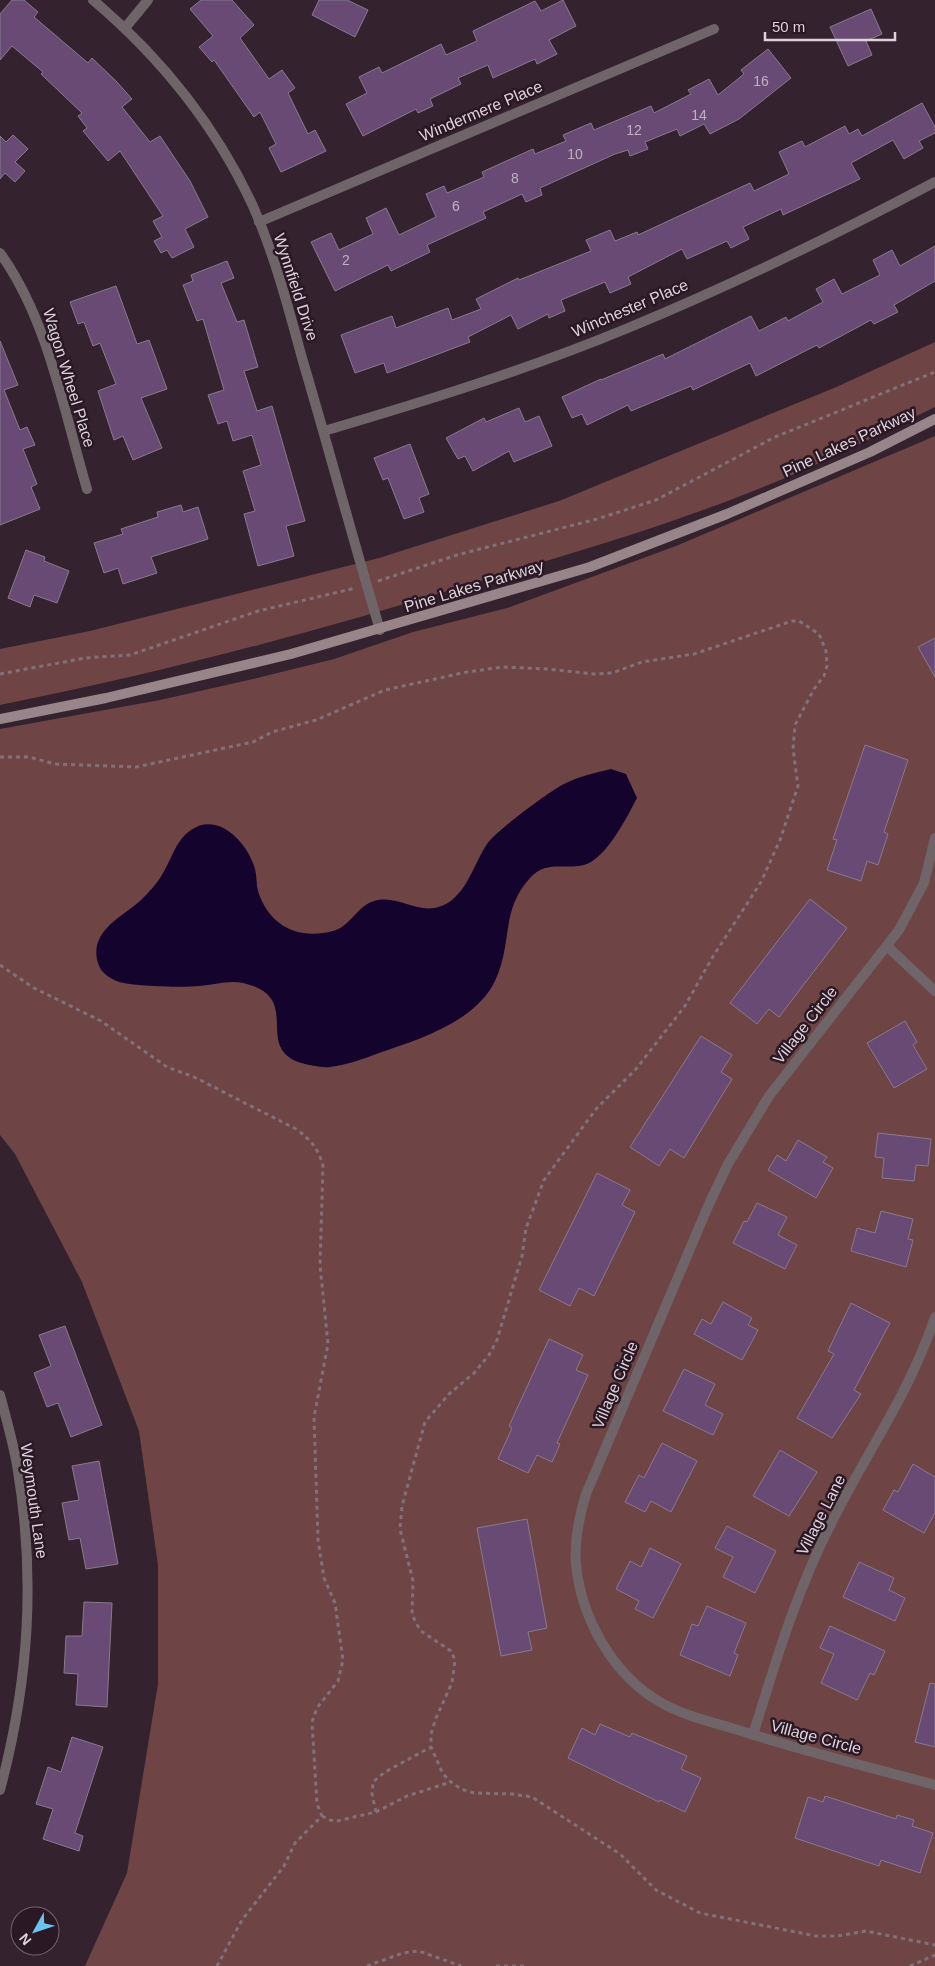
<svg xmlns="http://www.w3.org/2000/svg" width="935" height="1966" font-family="Arial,sans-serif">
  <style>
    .green { fill: #6f4445 }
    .water { fill: #14042d }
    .building { fill: #684a74; stroke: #887a8e }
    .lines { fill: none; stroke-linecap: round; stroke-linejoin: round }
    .path { stroke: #80717b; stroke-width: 3; stroke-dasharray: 4 4; stroke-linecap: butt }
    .street { stroke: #6f6467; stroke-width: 10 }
    .secondary { stroke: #97858a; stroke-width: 10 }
    .labels { text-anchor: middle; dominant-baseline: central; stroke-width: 5; stroke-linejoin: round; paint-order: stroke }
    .number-label { font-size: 14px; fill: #c0b0c0 }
    .street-label { font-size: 16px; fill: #ded2da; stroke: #2a1925 }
  </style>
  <rect width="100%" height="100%" fill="#34222f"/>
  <path class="green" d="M935,342v65c-59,29 -118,59 -179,83 -95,38 -194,66 -292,96 -153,47 -307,88 -464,119v-56l90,-18 289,-73 180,-57 275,-113z
    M935,436v1530h-850l42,-93 31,-189v-119l-19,-134 -57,-149 -67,-128 -15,-19v-406l160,-29 93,-21 81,-20 79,-27 94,-24 169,-62z"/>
  <path class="water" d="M611,769l15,5 11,24c-10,19 -31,61 -53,67 -20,5 -38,-5 -54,13 -30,33 -17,65 -35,103 -20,41 -75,58 -116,72 -16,6 -32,12 -49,14 -9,1 -20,-2 -29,-4 -49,-16 4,-66 -58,-80 -15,-3 -29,2 -44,3 -16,2 -66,0 -80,-4 -10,-4 -18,-9 -21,-19 -4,-12 -1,-24 8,-34 9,-11 23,-18 34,-28 9,-9 17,-17 23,-28 9,-15 13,-33 28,-43 27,-19 57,13 64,39 2,7 1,15 3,22 11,35 40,49 75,40 17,-4 24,-25 41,-30 28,-8 49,21 78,-1 17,-14 23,-38 35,-56 9,-13 59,-50 75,-59 14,-8 33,-12 49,-16z"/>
  <path class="building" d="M12,0h12l14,12 -4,5 54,46 4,-5 24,23 16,18 -10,8 28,35 10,-6 30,45 18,36 -23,12 9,18 -22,11 -5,-8 -6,3 -7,-12 8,-4 -9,-16 10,-5 -43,-65 -12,10 -25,-30 4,-3 -9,-12 4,-3 -41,-39 2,-2 -31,-26 -12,14v-46z
    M201,0h31l22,25 -14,13 29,41 13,-9 13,18 -7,5 20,41 7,-4 11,21 -45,21 -12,-24 7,-4 -16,-32 -6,5 -40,-57 -2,2 -13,-15 14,-11 -23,-27z
    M319,0h28l21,10 -13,27 -43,-22z
    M563,0l13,26 -27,14 8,14 -20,10 -2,-5 -42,19 -5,-13 -30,13 3,6 -31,15 3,7 -15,7 -2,-4 -53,27 -17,-32 21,-11 -8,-16 20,-10 3,6 59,-29 5,11 31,-14 -4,-10 62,-30 6,10z
    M871,9l11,25 -16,7 6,14 -24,11 -18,-39z
    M768,49l23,29 -52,41 -29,15 -6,-10 -24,12 -3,-7 -32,13 3,7 -18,7 -2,-6 -13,4 -75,34 2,7 -16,7 -4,-8 -39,18 3,6 -59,27 3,7 -39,19 -3,-6 -53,26 -24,-49 20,-9 8,17 34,-16 -7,-16 20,-10 13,27 37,-18 -10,-23 18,-8 3,7 37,-16 -2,-5 51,-23 2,5 31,-13 -3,-6 28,-12 3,7 57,-24 3,7 37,-19 -3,-4 21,-11 9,16 26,-21 -3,-4z
    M922,103l13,24v6l-16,8 4,7 -19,11 -11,-19 -42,23 9,16 -77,36 -2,-6 -38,18 6,12 -18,9 -4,-7 -40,18 -5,-10 -54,28 3,7 -21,9 -5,-11 -44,18 4,11 -16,7 -1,-4 -30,15 -7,-14 -43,22 2,5 -53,20 -30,11 -3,-10 -29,10 -14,-38 51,-19 4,12 52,-20 4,12 29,-11 -5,-10 42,-21 1,2 72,-29 -5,-11 24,-10 5,11 22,-9 1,3 112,-52 4,8 35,-17 -10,-22 23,-11 3,6 40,-21 4,8 9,-5 4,7z
    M13,135l15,14 -13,13 10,9 -10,11 -10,-9 -5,6v-43l6,6z
    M935,246v35l-41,24 4,7 -24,12 -3,-4 -52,28 -2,-3 -61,31 -6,-13 -57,27 -2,-4 -60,25 -3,-6 -41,20 -5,-11 -10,4 -10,-21 39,-18v1l62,-26 2,5 86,-43 8,15 27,-14 2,4 35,-19 -7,-13 18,-10 8,15 38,-19 -7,-15 19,-10 8,16z
    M227,261l7,17 -13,5 16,39 7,-2 14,47 -14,4 13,40 15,-5 33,115 -19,5 8,30 -36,10 -14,-52 11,-3 -12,-40 18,-6 -9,-30 -19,6 -6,-20 -9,3 -10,-29 16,-5 -21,-71 -6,2 -14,-36 10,-4 -2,-6z
    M116,286l21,58 12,-4 18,49 -26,9 21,50 -29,12 -10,-24 -9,4 -16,-49 18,-7 -16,-41 -7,3 -9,-24 -6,2 -8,-22z
    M0,341l18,44 -14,5 16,40 7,-3 8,18 -12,4 14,35 -6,3 9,22 -40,16z
    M519,408l6,14 14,-6 13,30 -38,16 -5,-11 -36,20 -8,-15 -7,3 -12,-21 38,-20 2,4z
    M410,444l19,50 -10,4 5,14 -20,7 -16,-41 -5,2 -9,-22z
    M181,505l2,7 15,-5 10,32 -57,18 6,16 -34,11 -5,-16 -14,5 -10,-30 29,-9 -2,-5 37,-12 -1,-5z
    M26,550l19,7 -1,4 25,10 -12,32 -23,-8 -4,12 -22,-9z
    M935,638v39l-17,-30z
    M865,745l43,15 -24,72 4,2 -10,31 -11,-4 -6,20 -34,-11 10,-30 -4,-1z
    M810,899l37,29 -68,89 -10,-8 -12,15 -27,-21z
    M905,1021l12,21 -4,3 14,24 -33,19 -27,-45z
    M701,1036l31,19 -11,17 11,7 -48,79 -14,-9 -11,17 -29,-19z
    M878,1133l53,6 -3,27 -12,-1 -2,16 -32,-3 2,-20 -9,-1z
    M798,1140l29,17 -4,5 10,6 -17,30 -48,-28 9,-15 9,6z
    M597,1173l33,17 -8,15 13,7 -41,84 -15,-8 -9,18 -31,-16z
    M757,1203l30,14 -9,18 19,10 -12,24 -52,-26 11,-22 3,1z
    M881,1211l32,8 -5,20 5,1 -7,27 -55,-16 6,-23 18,5z
    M723,1302l29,16 -4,7 10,5 -16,30 -48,-26 8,-15 9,5z
    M851,1303l39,20 -36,67 7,4 -29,44 -35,-20 37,-64 -6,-3z
    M65,1326l37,99 -31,12 -13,-34 -11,4 -13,-34 17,-7 -12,-31z
    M549,1339l34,16 -7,15 12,5 -31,68 3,1 -8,18 -15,-7 -9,18 -30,-14 14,-31 -3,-2z
    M684,1369l31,15 -10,21 18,9 -10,21 -50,-24z
    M662,1443l35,18 -26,51 -20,-11 -6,11 -20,-10 14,-27 5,3z
    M780,1450l37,22 -28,44 -36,-20z
    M99,1461l19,103 -32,5 -6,-31 -11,2 -7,-37 17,-3 -7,-34z
    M913,1464l22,13v36l-11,20 -41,-23 11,-20 4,2z
    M527,1519l20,109 -19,4 4,18 -31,6 -24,-128z
    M727,1526l49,25 -21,42 -32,-16 10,-20 -18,-9z
    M650,1548l31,16 -28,54 -18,-9 4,-8 -23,-12 14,-28 11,6z
    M859,1562l35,16 -5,12 16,8 -10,23 -52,-24z
    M84,1602l28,1 -5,104 -31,-2 2,-31 -14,-1 2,-37h16z
    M707,1606l39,17 -12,30 4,2 -8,21 -50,-21 12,-31 6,2z
    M830,1626l55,25 -11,24 -4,-2 -13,27 -36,-17 13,-29 -14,-6z
    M930,1683l5,1v63l-20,-5z
    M600,1724l30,13 2,-4 55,23 -6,13 20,9 -16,34 -25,-12 -1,2 -91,-44 14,-30 13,7z
    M72,1737l31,10 -28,86 8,3 -4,15 -36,-12 10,-30 -17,-5 12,-37 13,5z
    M825,1796l71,23 1,-4 17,5 -2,6 21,7 -13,40 -39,-13 -2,6 -84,-28 13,-41 15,5z"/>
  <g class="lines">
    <path class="path" d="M378,581l79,-26 140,-36 59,-19 119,-63 160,-65
      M0,674l85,-16 45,-3 128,-44 98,-23
      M0,757h29l26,7 81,3 117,-25 19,-10 44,-12 69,-30 82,-18 36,-5 44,2 47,5 18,-1 30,-11 52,-8 98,-33h7l20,13 7,17 1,15 -3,10 -10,13 -19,36 -2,24 5,37 -18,54 -19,42 -49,76 -27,48 -49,63 -40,40 -52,71 -18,48 -4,28 -25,84 -8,15 -15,18 -25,21 -24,28 -23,84 -2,23 13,52 -1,33 4,9 5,8 30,20 4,9 -3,23 -16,35 -5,16v13l12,27 8,8 10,7 13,4 38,1 20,3 88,57 36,36 44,23 116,23h21l29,-5 69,14
      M0,965l34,23 67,33 66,46 27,10 102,52c15,11 22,19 27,37l-3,99 8,79 -14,73 4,123 6,38 11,25 8,57 -5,21 -21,27 -5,14 5,82 5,12 -27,27 -11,23 -42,54 -25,46
      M376,1812l-4,-18 1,-12 12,-10 46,-25
      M322,1816l8,4 7,1 39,-9 31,-16 44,-14
      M367,1966l36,-13 16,-2 42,15
      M496,1966h30
      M910,1966l25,-11"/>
    <path class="street" d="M93,0c66,56 122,125 159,204 22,49 36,102 50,154 27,91 51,182 78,272
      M125,28l23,-28
      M259,222l455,-193
      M0,253c48,66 64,159 87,236
      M324,431c102,-30 205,-62 304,-103 104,-43 207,-93 307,-146
      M935,838l-11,45 -25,47 -130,166 -41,68 -19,40 -123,290c-7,23 -12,46 -10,70 5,54 37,111 84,138 24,14 52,20 78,28 65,21 131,37 197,55
      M888,947l47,44
      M0,1395c6,23 13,47 17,70 19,112 12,216 -17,325
      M753,1735c23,-75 45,-149 82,-219 35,-69 75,-124 100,-199"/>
    <path class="secondary" d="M0,719l106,-21 185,-44 299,-87 137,-53 143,-62 65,-33"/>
  </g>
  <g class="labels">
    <g class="number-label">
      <text x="761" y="81">16</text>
      <text x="699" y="115">14</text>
      <text x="634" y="130">12</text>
      <text x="575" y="154">10</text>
      <text x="515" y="178">8</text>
      <text x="456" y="206">6</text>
      <text x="346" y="260">2</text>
    </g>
    <g class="street-label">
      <text transform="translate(481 111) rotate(-23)">Windermere Place</text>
      <text transform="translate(296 287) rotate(72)">Wynnfield Drive</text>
      <text transform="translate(630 308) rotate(-23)">Winchester Place</text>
      <text transform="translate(69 378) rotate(73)">Wagon Wheel Place</text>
      <text transform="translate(849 442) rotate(-25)">Pine Lakes Parkway</text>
      <text transform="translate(474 586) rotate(-17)">Pine Lakes Parkway</text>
      <text transform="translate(805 1025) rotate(-52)">Village Circle</text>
      <text transform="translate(615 1385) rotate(-67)">Village Circle</text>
      <text transform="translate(34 1501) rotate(82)">Weymouth Lane</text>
      <text transform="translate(821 1515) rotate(-63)">Village Lane</text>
      <text transform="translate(816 1737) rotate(15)">Village Circle</text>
    </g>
  </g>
  <g transform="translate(35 1931) rotate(230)"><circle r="24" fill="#2a1925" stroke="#72636d"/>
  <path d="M0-4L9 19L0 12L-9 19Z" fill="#6bc3f2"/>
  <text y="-8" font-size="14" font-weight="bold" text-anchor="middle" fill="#ded2da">N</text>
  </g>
  <path d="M765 32v8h130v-8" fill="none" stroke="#ded2da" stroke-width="2.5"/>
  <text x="772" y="32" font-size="15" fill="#ded2da" stroke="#2a1925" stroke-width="4" paint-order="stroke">50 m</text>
</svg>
